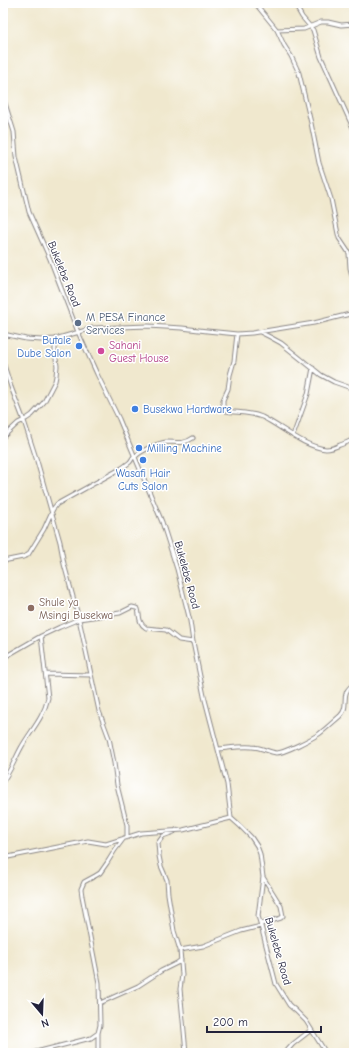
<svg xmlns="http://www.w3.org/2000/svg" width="357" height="1056" font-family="'Comic Neue',sans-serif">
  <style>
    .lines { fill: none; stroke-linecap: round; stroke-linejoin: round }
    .street-casing { stroke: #898584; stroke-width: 5 }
    .street { stroke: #fff; stroke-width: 3 }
    .service-dot { fill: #5c6f8a; stroke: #fff; stroke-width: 1.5 }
    .shop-dot { fill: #3f7fe0; stroke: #fff; stroke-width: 1.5 }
    .hotel-dot { fill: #d1479c; stroke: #fff; stroke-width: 1.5 }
    .education-dot { fill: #8d6e63; stroke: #fff; stroke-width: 1.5 }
    .labels { text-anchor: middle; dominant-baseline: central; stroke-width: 3; stroke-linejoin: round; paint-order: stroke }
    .street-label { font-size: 11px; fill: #22223b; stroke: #fff }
    .service-label { font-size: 11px; fill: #4e5e75; stroke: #fff; text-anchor: start }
    .shop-label { font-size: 11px; fill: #366cbe; stroke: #fff; text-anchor: start }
    .hotel-label { font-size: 11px; fill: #b23c85; stroke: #fff; text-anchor: start }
    .education-label { font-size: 11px; fill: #785e54; stroke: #fff; text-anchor: start }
  </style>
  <rect width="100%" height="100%" fill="#fff"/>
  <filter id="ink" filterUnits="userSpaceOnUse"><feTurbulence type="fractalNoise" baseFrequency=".025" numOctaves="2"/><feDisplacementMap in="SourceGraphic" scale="8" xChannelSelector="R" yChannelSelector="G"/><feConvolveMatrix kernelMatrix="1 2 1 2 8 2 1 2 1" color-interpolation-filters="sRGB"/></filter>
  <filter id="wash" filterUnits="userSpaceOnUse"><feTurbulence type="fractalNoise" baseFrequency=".012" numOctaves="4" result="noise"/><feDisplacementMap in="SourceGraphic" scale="16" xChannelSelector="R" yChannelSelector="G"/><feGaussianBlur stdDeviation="0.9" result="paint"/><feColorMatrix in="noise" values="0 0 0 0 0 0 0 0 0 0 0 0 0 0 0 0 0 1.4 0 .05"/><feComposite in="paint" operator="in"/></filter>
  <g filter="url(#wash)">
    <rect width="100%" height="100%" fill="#f0e8ce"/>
  </g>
  <g filter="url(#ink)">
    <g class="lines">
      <g class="street-casing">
        <path id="street" d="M255,3l22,27 7,15 7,11 8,17 12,50 8,40 12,36 7,35 1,4 10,15 1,15 4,15
          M294,3l8,14 11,13 8,27 33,73
          M277,30l27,-1 17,-7h7l13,3 13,-1
          M3,97l11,35 2,25 13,55 21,47 28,73 19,42 22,45 43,103 15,47 13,52 3,21 11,54 23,88 4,34 9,8 11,11 6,9 3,8 3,23 -5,39 3,10 15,58 13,21 7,6 10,10 20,32
          M260,332l10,5 11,6 40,32 13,7 20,7
          M3,334l23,5 16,1 13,-1 38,-11 55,-2 34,2 25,3 30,3 15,-1 62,-10 40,-10
          M237,334l-3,27 -4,14 -2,14 -5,11v9l3,2c12,2 24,1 36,6 19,9 42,30 64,32 5,0 10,-2 14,-4 5,-2 10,-3 14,-7
          M3,362l8,25 13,34 13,40 23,81 4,22 15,55 20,92 10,27 5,25 3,22 10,40v12
          M354,415v8
          M293,436l15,-42 5,-26
          M3,437l15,-14 8,-4 6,-4 12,-13 11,-21 1,-5 1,-10 -2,-15v-12
          M135,457c5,-6 23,-14 31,-15 11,0 17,3 27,-4
          M3,561l20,-4 5,-2 16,-26 9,-20 4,-5 65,-36 8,-6 4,-6
          M3,658l12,-7 26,-15 19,-9 19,-8 41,-6 12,-6 4,1 2,1c2,7 0,14 8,19l20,2 13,10 14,2
          M46,674l45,1
          M218,749c11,-1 23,-3 34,-2 9,0 16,5 24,6 9,0 35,-14 43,-19 7,-5 14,-12 21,-18 11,-11 -2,-22 14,-32
          M3,781c8,-11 12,-22 18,-33 10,-18 22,-29 27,-50l-7,-62
          M176,830l-2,2 -11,4 -5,7 1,13 2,10 6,14 1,14 6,37 6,19 2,25 -2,14 4,42 2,22
          M3,858l85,-17 18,3 35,-11 42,-3 48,-12
          M261,924l20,-6 2,-2 -2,-10 -18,-29
          M180,950l23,-4 38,-15 20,-5
          M100,1003l38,-17 23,-15 16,-8 4,-3
          M98,1033v20
          M32,1053l59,-15 7,-5 2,-8 -1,-42 -17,-87 -1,-7 3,-7 11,-6 5,-3 7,-10 8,-13 9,-12
          M285,1053l8,-9 18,-14"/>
      </g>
      <use href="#street" class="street"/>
    </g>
  </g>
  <circle class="service-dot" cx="78" cy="323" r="4"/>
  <g class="shop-dot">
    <circle cx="79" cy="346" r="4"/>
    <circle cx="135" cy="409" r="4"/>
    <circle cx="139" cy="448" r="4"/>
    <circle cx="143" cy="460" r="4"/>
  </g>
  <circle class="hotel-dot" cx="101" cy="351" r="4"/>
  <circle class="education-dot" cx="31" cy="608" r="4"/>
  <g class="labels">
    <g class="street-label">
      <text transform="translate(64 274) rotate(68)">Bukelebe Road</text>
      <text transform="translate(187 575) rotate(75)">Bukelebe Road</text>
      <text transform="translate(278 951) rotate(74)">Bukelebe Road</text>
    </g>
    <g class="service-label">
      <text x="86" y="317">M PESA Finance<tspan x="86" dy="13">Services</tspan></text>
    </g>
    <g class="shop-label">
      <text x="71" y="340" text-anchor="end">Butale<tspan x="71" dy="13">Dube Salon</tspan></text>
      <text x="143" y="409">Busekwa Hardware</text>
      <text x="147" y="448">Milling Machine</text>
      <text x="143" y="473" text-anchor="middle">Wasafi Hair<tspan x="143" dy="13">Cuts Salon</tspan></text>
    </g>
    <g class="hotel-label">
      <text x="109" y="345">Sahani<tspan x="109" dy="13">Guest House</tspan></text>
    </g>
    <g class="education-label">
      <text x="39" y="602">Shule ya<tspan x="39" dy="13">Msingi Busekwa</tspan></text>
    </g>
  </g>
  <rect width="357" height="1056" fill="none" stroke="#fff" stroke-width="16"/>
  <g transform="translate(42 1014) rotate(161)" stroke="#ffffff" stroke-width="3" paint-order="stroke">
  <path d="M0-3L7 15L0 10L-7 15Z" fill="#22223b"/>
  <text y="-6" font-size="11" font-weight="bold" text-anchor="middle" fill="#22223b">N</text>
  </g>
  <path d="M207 1026v6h114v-6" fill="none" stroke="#22223b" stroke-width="2"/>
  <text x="213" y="1026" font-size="12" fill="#22223b" stroke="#ffffff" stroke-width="3" paint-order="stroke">200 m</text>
</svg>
